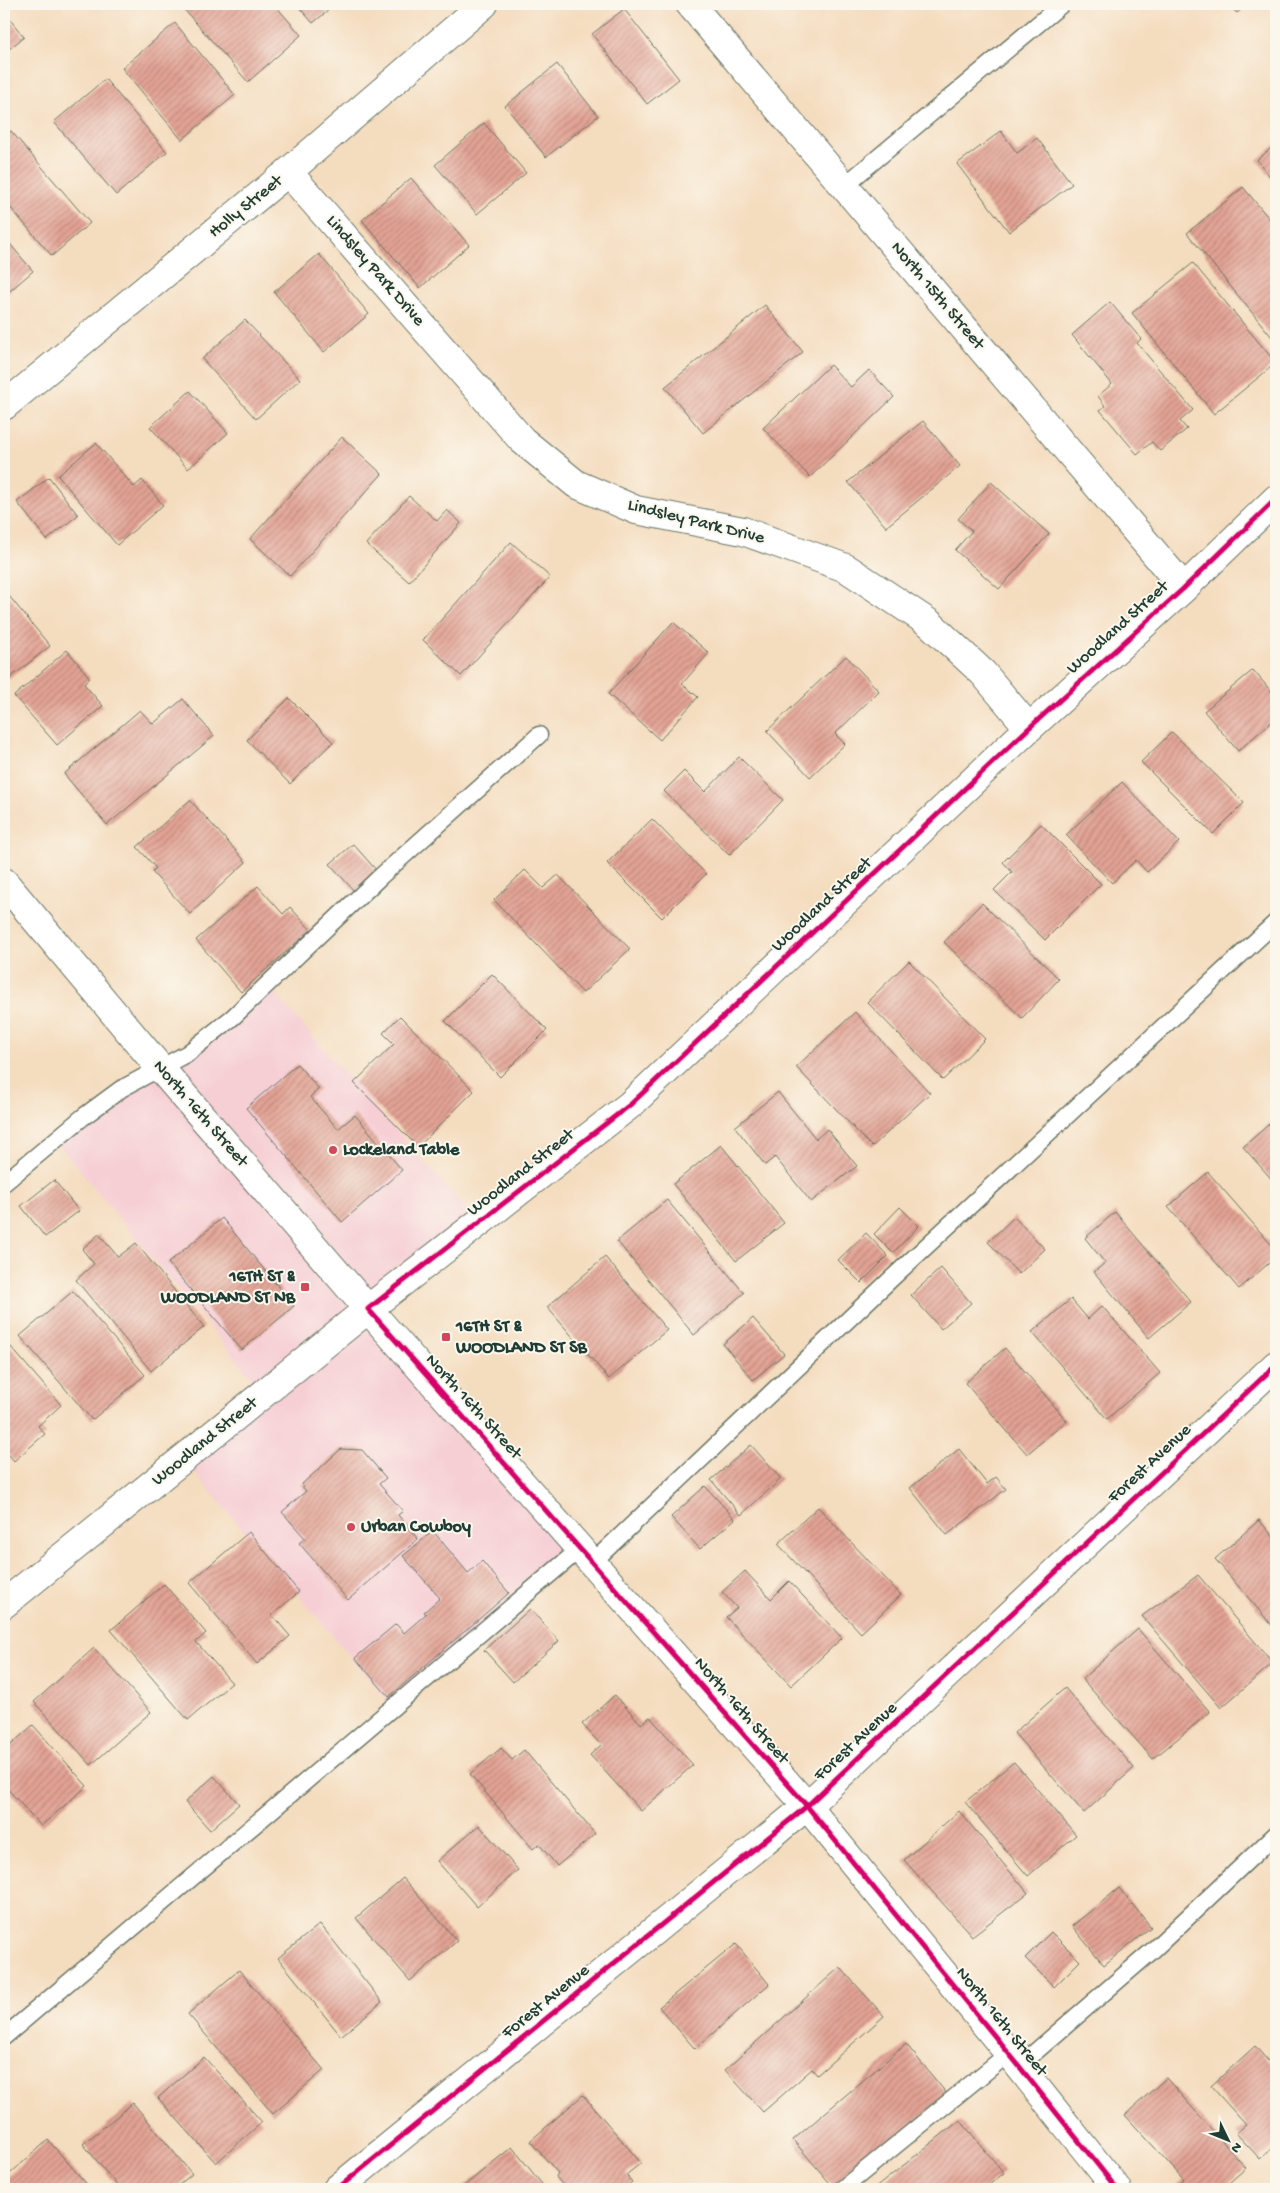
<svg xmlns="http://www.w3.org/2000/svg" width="1280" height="2193" font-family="'Gochi Hand',sans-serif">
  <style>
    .built { fill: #f6cfd5 }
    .building { fill: url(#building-hatch) }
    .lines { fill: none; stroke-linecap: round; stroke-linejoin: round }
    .service-casing { stroke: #6a7564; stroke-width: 19 }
    .minor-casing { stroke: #6a7564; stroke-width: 30 }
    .service { stroke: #fff; stroke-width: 16 }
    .minor { stroke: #fff; stroke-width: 28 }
    .cycleway-casing { stroke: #fbf7ec; stroke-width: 8 }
    .cycleway { stroke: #d6006c; stroke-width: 5 }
    .poi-dot { fill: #d1495b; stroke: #fbf7ec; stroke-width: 2 }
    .labels { text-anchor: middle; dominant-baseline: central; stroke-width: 4; stroke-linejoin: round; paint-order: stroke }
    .street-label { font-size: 18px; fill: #1f3d34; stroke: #fbf7ec }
    .poi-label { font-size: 18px; font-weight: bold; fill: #1f3d34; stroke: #fbf7ec; text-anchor: start }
  </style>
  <defs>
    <pattern id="building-hatch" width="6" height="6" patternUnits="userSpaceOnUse" patternTransform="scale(1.25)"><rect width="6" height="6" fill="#e3a394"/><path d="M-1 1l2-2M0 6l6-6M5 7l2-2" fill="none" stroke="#b7867a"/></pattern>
  </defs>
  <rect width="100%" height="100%" fill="#fbf7ec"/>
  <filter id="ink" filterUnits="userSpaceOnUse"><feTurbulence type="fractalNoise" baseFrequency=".02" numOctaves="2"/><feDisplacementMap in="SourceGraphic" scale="10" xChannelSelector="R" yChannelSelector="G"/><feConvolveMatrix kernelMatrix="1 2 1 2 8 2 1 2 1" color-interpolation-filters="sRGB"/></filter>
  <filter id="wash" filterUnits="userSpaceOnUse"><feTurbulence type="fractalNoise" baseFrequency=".0096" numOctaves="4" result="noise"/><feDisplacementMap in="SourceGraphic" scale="20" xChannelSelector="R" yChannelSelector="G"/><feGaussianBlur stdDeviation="1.12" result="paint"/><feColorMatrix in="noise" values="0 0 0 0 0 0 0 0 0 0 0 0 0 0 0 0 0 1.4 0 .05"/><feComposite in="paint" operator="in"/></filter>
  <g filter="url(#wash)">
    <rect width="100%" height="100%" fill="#f4dcbe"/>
    <path class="built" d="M267,985l212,239 -110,85 212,239 -188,159 -210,-248 76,-72 -204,-247 133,-87z"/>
    <g id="blocks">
      <path class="building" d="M184,4h90l27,31 -53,47 -67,-76z
        M296,4h40l-23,19z
        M1228,4h20l-11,9z
        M624,9l55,70 -32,25 -55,-70z
        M4,12l20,25 -20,16z
        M175,23l60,72 -53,45 -60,-72z
        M557,64l41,52 -52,41 -41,-51z
        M105,79l62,73 -51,43 -62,-73z
        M484,123l42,50 -49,41 -42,-49z
        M11,131l79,92 -38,33 -48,-56v-63z
        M1001,131l16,22 20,-15 35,46 -63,48 -52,-68z
        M1276,144v40l-19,-24z
        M411,178l58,67 -49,43 -58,-68z
        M1243,187l33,40v115l-89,-109z
        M4,237l29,34 -29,25z
        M319,254l50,60 -45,38 -50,-60z
        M1193,263l83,100 -62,51 -82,-101z
        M1110,302l31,37 -4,4 56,67 -13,11 7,8 -27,22 -8,-9 -15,12 -37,-44 5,-4 -7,-10 14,-12 -40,-49z
        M765,305l38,47 -100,81 -38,-46z
        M245,320l55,59 -44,40 -54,-60z
        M830,365l21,22 18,-17 25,27 -84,80 -47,-49z
        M190,391l38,42 -40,36 -38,-42z
        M923,421l37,45 -74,61 -38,-45z
        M342,437l40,37 -92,102 -40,-37z
        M96,443l38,44 8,-7 21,25 -46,40 -59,-69z
        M49,477l29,38 -31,25 -30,-38z
        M991,482l58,52 -50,55 -44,-39 17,-19 -14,-12z
        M409,496l28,25 10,-11 14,13 -52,59 -43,-38z
        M511,542l39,35 -89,99 -38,-36z
        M9,596l41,50 -46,37v-83z
        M673,622l36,31 -27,31 16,13 -38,43 -52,-46z
        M67,650l23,28 -6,6 19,22 -46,39 -43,-49z
        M846,656l33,35 -44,43 10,10 -35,33 -43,-46z
        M1253,670l23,27v21l-38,33 -34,-40z
        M289,698l44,44 -43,42 -43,-44z
        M183,699l31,37 -107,89 -43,-51 76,-64 13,14z
        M1172,732l72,71 -31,31 -72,-72z
        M739,757l44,43 -54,55 -65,-64 20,-20 21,21z
        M1122,782l57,60 -32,30 -11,-12 -24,23 -46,-48z
        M190,800l56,62 -56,52 -38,-42 4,-4 -19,-21z
        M652,819l54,55 -44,44 -55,-55z
        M1041,824l60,60 -56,56 -51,-50 18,-18 -9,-10z
        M353,844l25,28 -23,20 -25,-28z
        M525,870l18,18 15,-13 72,74 -47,44 -89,-93z
        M258,886l25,28 7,-7 21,23 -70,62 -45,-52z
        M982,903l77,76 -37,39 -78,-76z
        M909,961l76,78 -42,41 -76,-78z
        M492,974l55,56 -47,47 -55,-56z
        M855,1012l75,81 -58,54 -76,-80z
        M400,1016l74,75 -56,56 -64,-64 40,-39 -11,-11z
        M297,1064l22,25 -9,8 28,32 17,-14 47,55 -60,52 -96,-114z
        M778,1092l38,47 11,-10 30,37 -46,36 -36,-45 -10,8 -30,-38z
        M1276,1118v66l-33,-37z
        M721,1145l63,78 -48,38 -63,-77z
        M1208,1172l68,78v7l-37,32 -71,-82z
        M54,1180l25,31 -34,26 -24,-31z
        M667,1200l77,93 -50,42 -77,-94z
        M900,1207l19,19 -26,27 -19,-19z
        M1115,1212l76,90 -42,36 -55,-66 11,-9 -20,-25z
        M1014,1217l31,32 -26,25 -31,-32z
        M222,1218l72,88 -52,44 -74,-87z
        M866,1233l22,23 -27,27 -23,-23z
        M99,1234l19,23 18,-14 68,84 -53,44 -75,-91 18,-16 -12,-15z
        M605,1257l62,73 -58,49 -62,-72z
        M941,1268l30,35 -30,26 -30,-34z
        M73,1291l72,84 -53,45 -72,-84z
        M1071,1299l17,20 14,-13 58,67 -53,46 -75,-87z
        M753,1318l31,36 -31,26 -30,-36z
        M4,1339l57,66 -23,21 7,8 -31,27 -10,-12z
        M1005,1348l62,73 -40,33 -62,-71z
        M751,1445l30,34 -40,36 -30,-35z
        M341,1449l21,1 24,28 -7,6 24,27 -5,4 20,24 -70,61 -49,-57 6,-5 -23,-26 24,-21 -5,-6z
        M959,1449l28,35 9,-7 10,12 -59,46 -37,-47z
        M705,1486l30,33 -35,30 -29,-32z
        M818,1507l83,88 -40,38 -83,-89z
        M1259,1520l17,20v90l-61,-71z
        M433,1531l35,42 14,-12 27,32 -120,104 -34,-39 41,-34 8,9 22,-19 -2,-2 16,-14 -37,-42z
        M249,1532l50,60 -27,23 18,21 -33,28 -68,-81z
        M745,1571l26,28 18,-18 53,57 -51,48 -65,-69 11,-9 -15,-16z
        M1198,1575l75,88 -52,45 -79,-92z
        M164,1584l42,49 -10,9 36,41 -44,37 -77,-90z
        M530,1609l29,32 -46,41 -29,-32z
        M1138,1629l72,83 -57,47 -71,-80z
        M94,1648l57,64 -60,53 -57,-63z
        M1065,1688l69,80 -50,45 -70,-80z
        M615,1695l26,29 9,-7 43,48 -52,46 -51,-56 11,-10 -19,-21z
        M33,1725l54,61 -46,40 -37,-41v-34z
        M501,1748l11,12 12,-10 71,84 -38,32 -18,-22 -6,5 -63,-75z
        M1014,1762l62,73 -48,41 -63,-74z
        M214,1776l25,28 -29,26 -25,-28z
        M959,1811l69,82 -56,43 -68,-76z
        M479,1825l39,45 -41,37 -40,-46z
        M403,1878l54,63 -47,40 -54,-63z
        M1119,1888l32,39 -47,38 -32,-39z
        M320,1924l62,78 -41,34 -63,-78z
        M1051,1932l29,29 -26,26 -29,-29z
        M736,1944l33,40 -74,65 -36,-42z
        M840,1967l44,49 -67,59 -5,-6 -49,43 -38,-42z
        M239,1970l85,100 -51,44 -85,-100z
        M906,2044l42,51 -113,94 -42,-49z
        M1255,2046l21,24v74l-16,15 -24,-26 10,-8 -35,-39z
        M204,2057l58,65 -46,41 -58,-65z
        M1166,2078l80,90 -24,21h-49l11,-9 -59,-65z
        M583,2095l58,68 -15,12 6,7 -8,7h-58l-10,-12 2,-4 -28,-32z
        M133,2103l59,71 -18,15h-54l-37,-45z
        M960,2120l44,53 -20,16h-110z
        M48,2140l43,49h-87v-10z
        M512,2147l34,42h-86z"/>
    </g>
  </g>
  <g filter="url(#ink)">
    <use href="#blocks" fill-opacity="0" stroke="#6a7564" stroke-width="1"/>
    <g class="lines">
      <g class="service-casing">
        <path id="service" d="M844,186l218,-182
          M4,1183l79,-66 38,-28 67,-36 45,-36 148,-141 158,-141
          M593,1562l298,-283 385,-357
          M4,2037l577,-489
          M1019,2066l133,-115 124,-117
          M842,2189l167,-136"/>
      </g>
      <g class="minor-casing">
        <path id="minor" d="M690,4l494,584
          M288,172l234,268 54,44 60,26 107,21 103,37 83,55 54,50 46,55
          M4,406l284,-234 196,-168
          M4,882l156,186 208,241 439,497 212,260 98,123
          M4,1604l364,-295 263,-205 398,-376 155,-140 92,-89
          M337,2189l470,-383 469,-441"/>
      </g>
      <use href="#service" class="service"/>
      <use href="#minor" class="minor"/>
      <g class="cycleway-casing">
        <path id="cycleway" d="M337,2189l470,-383 469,-441
          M1117,2189l-98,-123 -212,-260 -439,-497 263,-205 398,-376 155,-140 92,-89"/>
      </g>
      <use href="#cycleway" class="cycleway"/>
    </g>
  </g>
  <g class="poi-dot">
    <circle cx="333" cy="1150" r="5"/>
    <rect x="300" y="1282" width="10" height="10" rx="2.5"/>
    <rect x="441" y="1332" width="10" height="10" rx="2.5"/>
    <circle cx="351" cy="1527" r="5"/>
  </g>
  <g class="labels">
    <g class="street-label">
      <text transform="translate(246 207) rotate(-39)">Holly Street</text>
      <text transform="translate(375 271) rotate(49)">Lindsley Park Drive</text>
      <text transform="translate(937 296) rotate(50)">North 15th Street</text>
      <text transform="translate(696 522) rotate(14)">Lindsley Park Drive</text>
      <text transform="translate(1118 628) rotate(-42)">Woodland Street</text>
      <text transform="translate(822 905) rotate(-43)">Woodland Street</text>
      <text transform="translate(200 1114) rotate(49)">North 16th Street</text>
      <text transform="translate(521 1173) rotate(-38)">Woodland Street</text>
      <text transform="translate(473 1407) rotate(48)">North 16th Street</text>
      <text transform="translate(205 1442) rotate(-39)">Woodland Street</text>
      <text transform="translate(1150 1464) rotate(-43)">Forest Avenue</text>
      <text transform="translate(741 1711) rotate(49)">North 16th Street</text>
      <text transform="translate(856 1742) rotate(-43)">Forest Avenue</text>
      <text transform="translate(546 2002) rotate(-39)">Forest Avenue</text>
      <text transform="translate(1001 2022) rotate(51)">North 16th Street</text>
    </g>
    <g class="poi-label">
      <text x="343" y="1150">Lockeland Table</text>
      <text x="295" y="1277" text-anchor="end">16TH ST &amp;<tspan x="295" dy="21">WOODLAND ST NB</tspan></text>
      <text x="456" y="1327">16TH ST &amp;<tspan x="456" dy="21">WOODLAND ST SB</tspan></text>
      <text x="361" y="1527">Urban Cowboy</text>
    </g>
  </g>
  <rect width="1280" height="2193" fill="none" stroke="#fbf7ec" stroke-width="20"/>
  <g transform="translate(1228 2140) rotate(133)" stroke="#fbf7ec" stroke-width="4" paint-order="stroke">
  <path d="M0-4L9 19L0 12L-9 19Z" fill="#1f3d34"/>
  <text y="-8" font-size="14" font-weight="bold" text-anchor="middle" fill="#1f3d34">N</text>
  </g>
</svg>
